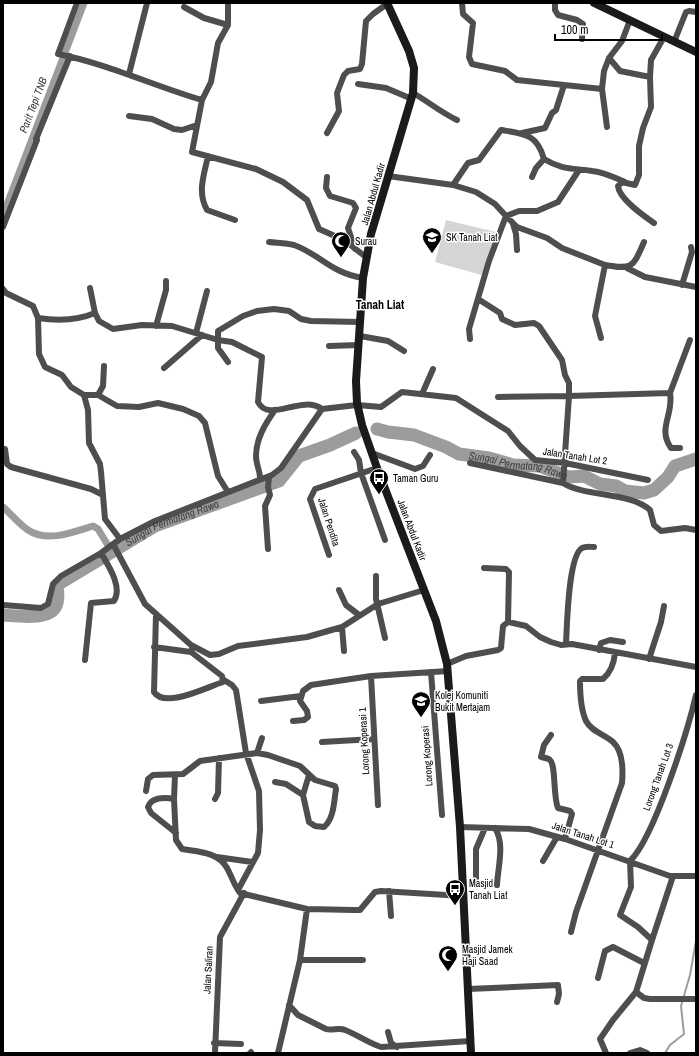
<svg xmlns="http://www.w3.org/2000/svg" width="699" height="1056" font-family="'Archivo Narrow',sans-serif">
  <style>
    .green { fill: #d5d5d5 }
    .lines { fill: none; stroke-linecap: round; stroke-linejoin: round }
    .stream { stroke: #9c9c9c; stroke-width: 2 }
    .canal { stroke: #9c9c9c; stroke-width: 7 }
    .river { stroke: #9c9c9c; stroke-width: 13 }
    .street { stroke: #4e4e4e; stroke-width: 6 }
    .secondary { stroke: #1b1b1b; stroke-width: 8 }
    .labels { text-anchor: middle; dominant-baseline: central; stroke-width: 3; stroke-linejoin: round; paint-order: stroke }
    .street-label { font-size: 10px; fill: #000; stroke: #fff }
    .poi-label { font-size: 10px; fill: #000; stroke: #fff; text-anchor: start }
    .water-label { font-size: 11px; font-style: italic; fill: #3d3d3d; stroke: #fff }
    .quarter-label { font-size: 12px; font-weight: bold; fill: #000; stroke: #fff }
  </style>
  <rect width="100%" height="100%" fill="#fff"/>
  <path class="green" d="M446,220l50,12 -11,44 -50,-14z"/>
  <g class="lines">
    <path class="stream" d="M665,1053l5,-8 14,-11 -3,-28 9,-31 6,-34"/>
    <path class="canal" d="M3,215l81,-212
      M3,507c8,7 16,17 25,23 19,13 46,2 65,-4l5,3 14,23"/>
    <g class="river">
      <path id="s1" d="M377,429l11,3 26,3 32,12 13,7 30,4 24,7 26,1 30,11 15,-1 16,8 16,2 9,5 19,2 10,-3 14,-13 7,-11 21,-7"/>
      <path id="s2" d="M3,615c13,1 43,5 51,-6 5,-6 4,-16 3,-24l98,-59 124,-45 20,-25 31,-11 26,-12"/>
    </g>
    <path class="street" d="M77,3l-19,51c50,10 96,32 144,46
      M228,3v22l-10,18 -7,39 -9,18 -10,52 64,17 27,13 24,18 12,29 25,11 22,17
      M462,3l1,11 10,9 -4,34 3,7 33,7 12,9 85,9
      M555,3v7l3,5 19,5 6,4 -1,15
      M184,7l20,11 24,7
      M674,42l12,-30 3,-1 7,1
      M609,58l11,13 30,6 1,30 -8,21 -4,18v29l-4,10 -13,-3 -4,4c1,13 26,30 36,37
      M129,74l18,-71
      M650,77l1,-17 13,-23
      M358,84l28,4 26,11
      M413,93c16,9 27,19 44,27
      M129,116l23,3 22,10 8,1 15,-5
      M607,127l-5,-38 2,-18 5,-13 13,-17 8,-21
      M327,133l12,-22 -2,-18 7,-18 4,-4 12,-2 2,-5 4,-43 7,-7 14,-10
      M522,133l23,-5 7,-15 4,-3 8,-25
      M36,139l34,-83
      M208,156c-4,19 -11,36 -1,54l28,10
      M388,176l65,9 23,7 19,12 11,12 13,-5h18l21,-9 21,-32
      M327,177l-1,11 4,8 23,7 3,5 -8,20 7,21
      M532,177l4,-9 8,-9
      M453,185l15,-22 11,-3 22,-30c24,4 36,4 43,29 18,11 29,9 48,12 12,1 23,7 33,11
      M513,224l3,10 1,16
      M3,227l34,-87
      M269,242c8,1 17,1 25,3 27,10 37,28 69,33
      M605,265c28,5 28,2 39,-23
      M627,268l18,9 51,10
      M682,285l10,-33 -1,-5
      M90,288l5,25 4,8 14,8 29,-4 30,1 46,14 14,2 30,15 -4,45c11,22 43,-8 64,7
      M3,289l3,4 27,13 5,12 1,36 6,13 17,8 9,12 13,8 4,15 1,33 11,21 1,8 4,47 15,20
      M478,299l22,14 2,6 13,6 19,-2 5,3 23,34 3,15 4,8v13l-71,1
      M38,318c20,3 38,3 57,-5
      M156,326l10,-36v-9
      M196,333l11,-42
      M360,336l28,5 16,10
      M470,339l-1,-10 20,-68 17,-45 11,11 30,11 15,10 43,17 -10,51 6,22
      M329,346l30,-1
      M228,362l-10,-14v-17l25,-15 14,-5 17,-2 15,2 12,8 10,2 49,1
      M164,368l38,-33
      M670,393c4,22 -13,35 1,55h9
      M422,394l11,-25
      M84,395h14l5,-9 1,-20
      M98,395l19,11 22,1 19,-4 25,6 16,7 6,7 13,53 10,16
      M5,449l2,15 4,3 80,22 12,6
      M354,452l5,8 2,13 24,67
      M372,453l43,16 8,-3 7,-11
      M470,463l93,20c22,14 68,9 87,27l4,15 7,6 24,-3 11,2
      M260,478c0,-7 -4,-14 -4,-22 0,-17 9,-32 19,-46
      M563,483l6,-87 101,-3 20,-53
      M113,544l32,60 46,41 19,10 9,-1 19,-8 69,-9 35,-10 36,-23 46,-14
      M268,549l-3,-43 5,-11 -2,-8 1,-10
      M329,555l-19,-56 5,-10 62,-21
      M484,568l22,1 3,3 -1,50
      M376,576v23l9,39
      M339,590l7,15 13,10
      M3,605l38,3 7,-4 5,-20 8,-8 40,-23 19,-14 35,-18 117,-46 9,-7 41,-59 35,-4 24,2 21,-15 54,6 52,33 12,15 15,14 30,3 83,17
      M156,614l-2,78c11,17 53,-5 69,-10l-1,-6 -31,-24
      M342,627l2,24
      M566,644c1,-17 2,-88 16,-96 4,-2 8,-1 12,-1
      M154,647l37,5 1,-3
      M599,650l2,-7 9,-3 13,2
      M649,659l12,-37 3,-16
      M85,660l6,-57 23,-2c9,-14 -6,-36 -13,-48
      M447,664l19,-8 32,-6 3,-2 2,-22 5,-4 18,4 14,11 11,5 10,3 11,-1 124,23
      M431,672l11,143
      M371,676l7,129
      M224,680l8,5 4,5 10,63 13,38 1,39 -2,23 -20,37
      M261,701l40,-5
      M293,721l11,-1 4,-3 -1,-6 -7,-10 3,-10 8,-6 60,-9 77,-5
      M551,735l-7,10 -3,12c3,1 7,1 9,3 6,5 3,37 8,48l12,3 2,3 -7,25
      M322,742l52,-3
      M257,753l5,-15
      M175,775l-1,24 2,41 6,9c17,3 36,3 45,19 5,9 7,17 13,25l67,16 47,1h6l15,-18 6,-1 82,5
      M275,782l11,2 17,11
      M146,791l2,-12 5,-4 30,-1 17,-13 57,-8 11,2 32,11 15,14 20,6 1,3c-2,12 -2,30 -12,38l-9,-1 -6,-4 -6,-27 6,-20
      M174,799c-9,-2 -23,-2 -26,8l3,6 25,20
      M215,799l3,-6 1,-35
      M460,827l69,2 36,10 105,37h26
      M495,828c10,16 3,38 2,57
      M217,857l35,5
      M543,861l14,-24
      M476,885v-36l9,-21
      M389,891l2,25
      M571,932l5,-20 46,-129c1,-12 1,-32 -9,-41 -9,-8 -21,-10 -27,-21 -5,-11 -6,-28 -6,-40l2,-2h21c8,-7 11,-15 12,-26
      M652,940l21,-64
      M300,960h63
      M598,978l7,-27 8,-4 31,16
      M468,989l90,-4 1,9 -2,8
      M636,992l8,6 6,1h46
      M289,1005l9,10 28,14c6,2 13,-2 19,1 13,5 23,13 36,17l89,-6
      M388,1032l3,11 6,4
      M214,1043l27,1
      M215,1053l5,-116 24,-44
      M250,1053l1,-1
      M278,1053l22,-93 7,-51
      M606,1053l-6,-14 13,-19 23,-28 16,-52 -14,-13 -18,-12 11,-28 -1,-26c24,-23 58,-131 66,-166
      M630,1053l10,-3 7,3"/>
    <path class="secondary" d="M387,3l22,48 5,17 -1,25 -42,141 -8,44 -7,103 1,22 5,22 15,43 59,153 11,43 13,163 11,226
      M594,3l102,49"/>
  </g>
  <defs>
    <g id="school-pin" transform="scale(1)"><path d="M0 17L-7.5 6A9.5 9.5 0 1 1 7.5 6Z" fill="#000" stroke="#fff"/><path d="M0-5L7-2L0 1L-7-2ZM-4 1L0 2.5L4 1V4Q0 6-4 4Z" fill="#fff"/></g>
    <g id="mosque-pin" transform="scale(1)"><path d="M0 17L-7.5 6A9.5 9.5 0 1 1 7.5 6Z" fill="#000" stroke="#fff"/><path d="M3.5-4.9A6 6 0 1 0 3.5 4.9A5 5 0 1 1 3.5-4.9Z" fill="#fff"/></g>
    <g id="bus-pin" transform="scale(1)"><path d="M0 17L-7.5 6A9.5 9.5 0 1 1 7.5 6Z" fill="#000" stroke="#fff"/><path d="M-5-6H5V4H4V6H2V4H-2V6H-4V4H-5ZM-3.5-4V0h7V-4ZM-3.5 1.2v1.5H-2V1.2ZM2 1.2v1.5H3.5V1.2Z" fill="#fff"/></g>
    <g id="university-pin" transform="scale(1)"><path d="M0 17L-7.5 6A9.5 9.5 0 1 1 7.5 6Z" fill="#000" stroke="#fff"/><path d="M0-5L7-2L0 1L-7-2ZM-4 1L0 2.5L4 1V4Q0 6-4 4Z" fill="#fff"/></g>
  </defs>
  <g fill-rule="evenodd">
    <use href="#school-pin" x="432" y="237"/>
    <use href="#mosque-pin" x="341" y="241"/>
    <use href="#bus-pin" x="379" y="478"/>
    <use href="#university-pin" x="421" y="701"/>
    <use href="#bus-pin" x="455" y="889"/>
    <use href="#mosque-pin" x="448" y="955"/>
  </g>
  <g class="labels">
    <g class="street-label">
      <text transform="translate(373 194) rotate(-74)">Jalan Abdul Kadir</text>
      <text transform="translate(575 456) rotate(9)">Jalan Tanah Lot 2</text>
      <text transform="translate(329 522) rotate(72)">Jalan Pendita</text>
      <text transform="translate(412 530) rotate(69)">Jalan Abdul Kadir</text>
      <text transform="translate(364 741) rotate(-93)">Lorong Koperasi 1</text>
      <text transform="translate(427 756) rotate(-94)">Lorong Koperasi</text>
      <text transform="translate(658 777) rotate(-70)">Lorong Tanah Lot 3</text>
      <text transform="translate(583 835) rotate(18)">Jalan Tanah Lot 1</text>
      <text transform="translate(208 970) rotate(-87)">Jalan Saliran</text>
    </g>
    <g class="poi-label">
      <text x="446" y="237">SK Tanah Liat</text>
      <text x="355" y="241">Surau</text>
      <text x="393" y="478">Taman Guru</text>
      <text x="435" y="695">Kolej Komuniti<tspan x="435" dy="12">Bukit Mertajam</tspan></text>
      <text x="469" y="883">Masjid<tspan x="469" dy="12">Tanah Liat</tspan></text>
      <text x="462" y="949">Masjid Jamek<tspan x="462" dy="12">Haji Saad</tspan></text>
    </g>
    <g class="water-label">
      <text transform="translate(33 105) rotate(-69)">Parit Tepi TNB</text>
      <text stroke="none"><textPath href="#s1" startOffset="147">Sungai Permatang Rawa</textPath></text>
      <text stroke="none"><textPath href="#s2" startOffset="209">Sungai Permatang Rawa</textPath></text>
    </g>
    <g class="quarter-label">
      <text x="380" y="305">Tanah Liat</text>
    </g>
  </g>
  <rect width="699" height="1056" fill="none" stroke="#000000" stroke-width="8"/>
  <path d="M555 34v6h107v-6" fill="none" stroke="#000000" stroke-width="2"/>
  <text x="561" y="34" font-size="12" fill="#000000" stroke="#ffffff" stroke-width="3" paint-order="stroke">100 m</text>
</svg>
